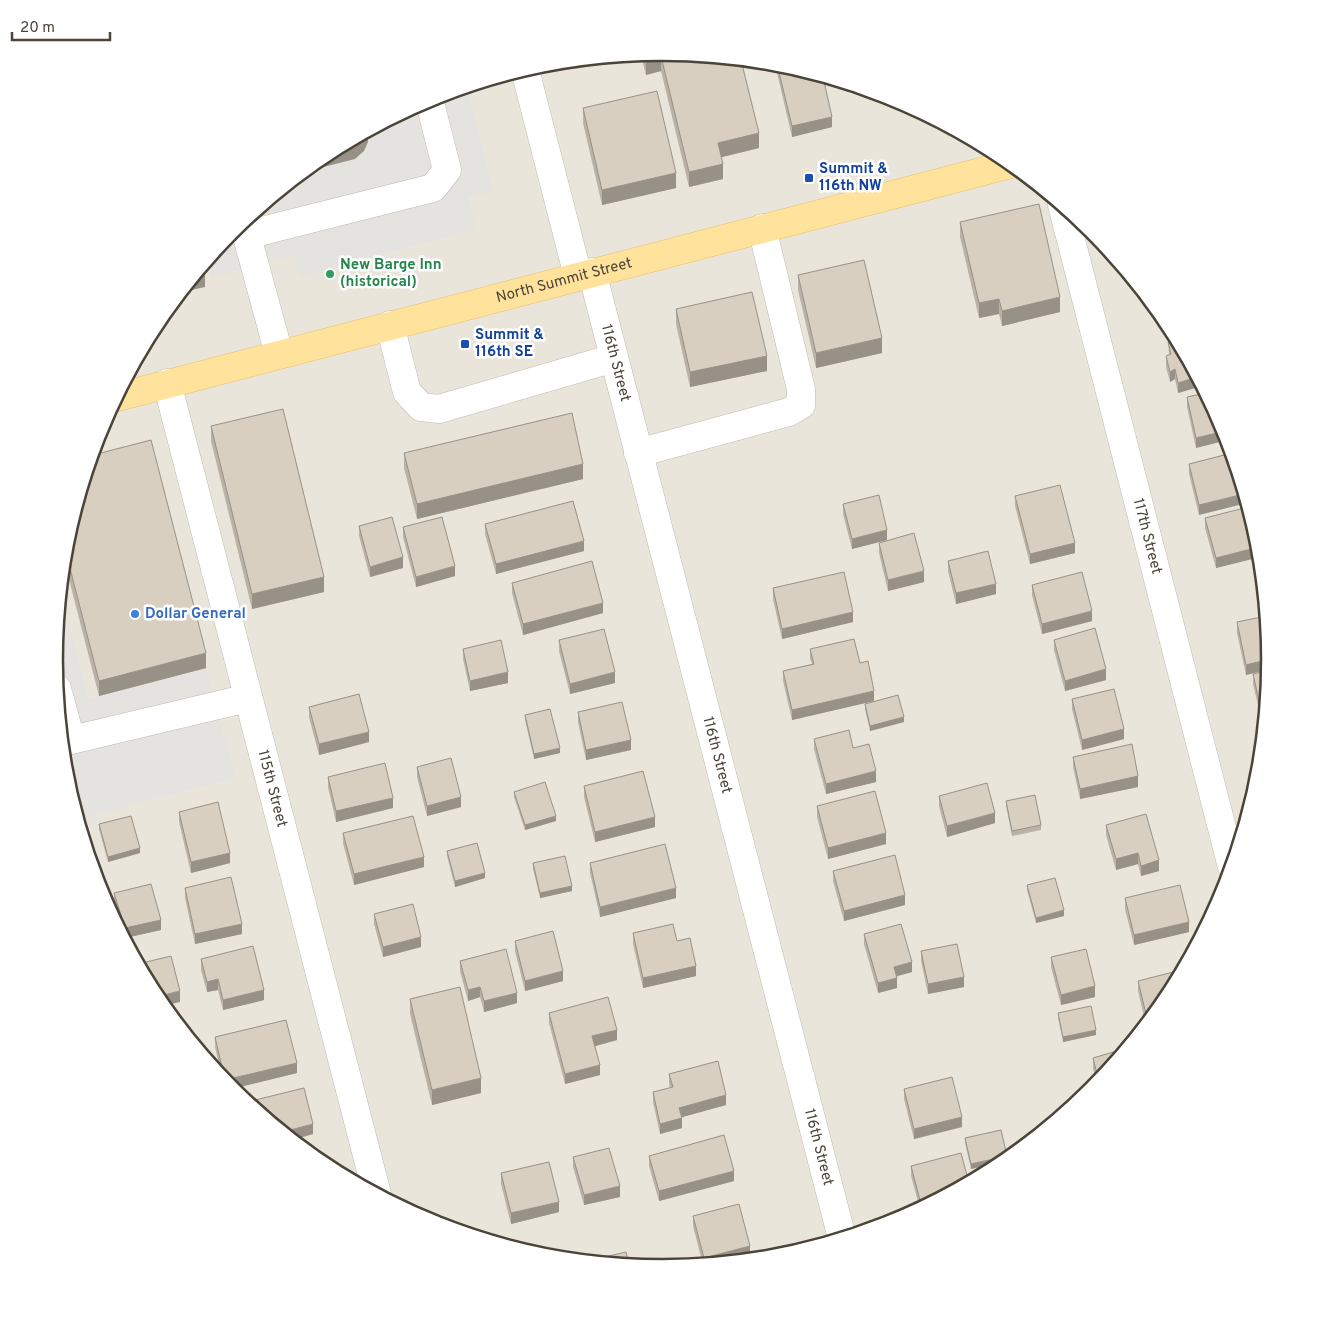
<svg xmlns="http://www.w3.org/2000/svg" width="1325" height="1321" font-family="Overpass,sans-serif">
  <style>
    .residential { fill: #eae5da }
    .parking { fill: #e5e3e0 }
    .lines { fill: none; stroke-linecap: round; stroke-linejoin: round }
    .minor-casing { stroke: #c2bbae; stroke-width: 29 }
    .major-casing { stroke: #e6c16a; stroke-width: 29 }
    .minor { stroke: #fff; stroke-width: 28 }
    .major { stroke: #ffe39c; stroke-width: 28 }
    .wall { fill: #bab2a6 }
    .shaded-wall { fill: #979187 }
    .building { fill: #d8cfc1; stroke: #979187 }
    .transit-dot { fill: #1a4fb4; stroke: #fff; stroke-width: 2 }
    .leisure-dot { fill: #2e9e5b; stroke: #fff; stroke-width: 2 }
    .shop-dot { fill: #3f7fe0; stroke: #fff; stroke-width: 2 }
    .labels { text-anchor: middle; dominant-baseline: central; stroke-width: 5; stroke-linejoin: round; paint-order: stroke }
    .transit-label { font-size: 15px; font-weight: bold; fill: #164399; stroke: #fff; text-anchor: start }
    .leisure-label { font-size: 15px; font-weight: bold; fill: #27864d; stroke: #fff; text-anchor: start }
    .street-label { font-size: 15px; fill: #4b4439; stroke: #fff }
    .shop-label { font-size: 15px; font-weight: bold; fill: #366cbe; stroke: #fff; text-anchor: start }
    .rim { fill: none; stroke: #4b4439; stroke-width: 2.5 }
  </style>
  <rect width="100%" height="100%" fill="#f6f3ec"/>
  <path class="residential" d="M57 660a606 606 0 1 1 1212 0a606 606 0 1 1-1212 0Z"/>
  <path class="parking" d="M467,88l26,103 -25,6 7,32 -176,48 -5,-22 -83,23 -4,-17 26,-31 71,-58 64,-40 62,-33z
    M61,595l27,104 118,-31 29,110 -157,41 -12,-40 -11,-119z"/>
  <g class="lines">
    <g class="minor-casing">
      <g id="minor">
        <path d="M525,70l53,206"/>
        <path id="s1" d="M1062,205l170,662"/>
        <path d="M243,222l36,132"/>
        <path d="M246,235l187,-47 14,-18 -18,-71"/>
        <path id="s2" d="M592,272l250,966"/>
        <path d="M390,325l17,67 14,15 18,2 175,-51"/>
        <path id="s3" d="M167,383l210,811"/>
        <path d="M638,453l151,-41 12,-7v-16l-39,-161"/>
        <path d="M57,689l14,51"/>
        <path d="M63,742l185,-44"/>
      </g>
    </g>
    <g class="major-casing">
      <g id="major">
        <path id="s4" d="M118,397l893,-233"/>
      </g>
    </g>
    <use href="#minor" class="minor"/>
    <use href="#major" class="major"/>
  </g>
  <path class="wall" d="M663,52l96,96 -37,9 1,22 -34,8 -28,-116 -15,4 -5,-20z
    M775,64h6l51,63 -40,10z
    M583,108l93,80 -74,17 -19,-82z
    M960,222l100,90 -58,14 -3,-12 -20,4 -19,-81z
    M798,275l84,78 -66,15 -18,-78z
    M676,309l91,62 -77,16 -14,-63z
    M1177,339l25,47 -24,7 -3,-14 -5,3 -4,-15v-11l3,-1 -1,-13z
    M1206,393l-10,55 -9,-41v-10z
    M211,426l113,166 -72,17 -41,-168z
    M404,453l179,26 -166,40 -13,-51z
    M1232,453l-33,62 -10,-41v-10z
    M1015,496l60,57 -45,11 -15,-58z
    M843,504l44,36 -35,9 -9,-35z
    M1205,518l54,24 1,15 -44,11 -11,-40z
    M485,524l99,27 -88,23 -11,-40z
    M359,526l44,42 -33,9 -11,-41z
    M403,527l52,49 -39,11 -13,-50z
    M66,542l140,126 -107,28 -35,-136z
    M879,543l45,39 -36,9 -9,-38z
    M948,561l48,33 -40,10 -8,-33z
    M512,583l91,30 -80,22 -11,-42z
    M1032,585l60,36 -50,13 -10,-39z
    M773,588l80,34 -71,17 -9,-40z
    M1237,622l33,39v8l-24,6 -9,-42z
    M559,640l56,43 -45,11 -11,-43z
    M1054,640l52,40 -41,11 -11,-41z
    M463,649l45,34 -38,8 -7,-32z
    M810,649l64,52 -82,19 -9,-39v-10l29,-7 -2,-5z
    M1270,670l-6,61 -11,-47v-10z
    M1072,699l52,40 -42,11 -10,-41z
    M865,704l39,18 -34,9 -5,-22z
    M309,707l60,35 -50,13 -10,-38z
    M578,712l53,38 -45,10 -8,-38z
    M525,715l35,38 -26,6 -9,-39z
    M814,739l39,9 23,34 -50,12 -12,-45z
    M1073,757l65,30 -58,12 -7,-32z
    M417,767l44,40 -34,9 -10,-39z
    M328,777l65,31 -57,14 -8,-35z
    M584,786l71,41 -60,15 -11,-45z
    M514,792l42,29 -31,9 -11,-33z
    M939,796l56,27 -48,14 -8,-31z
    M1006,801l35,24v5l-29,6 -6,-30z
    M817,806l69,38 -58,15 -11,-42z
    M179,812l51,51 -39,10 -12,-51z
    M99,824l41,29 -32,9 -9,-33z
    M1106,825l53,46 -18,5 -3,-12 -22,6 -10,-35z
    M343,833l81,34 -70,18 -11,-42z
    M447,851l38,27 -30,9 -8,-31z
    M533,863l39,28 -32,7 -7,-29z
    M590,863l86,35 -76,19 -10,-44z
    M833,871l72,34 -61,16 -11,-40z
    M1027,885l37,31 -28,7 -9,-33z
    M185,888l57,46 -47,10 -10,-46z
    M114,893l47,37 -36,8 -11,-35z
    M1125,898l64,34 -55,13 -9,-36z
    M374,914l47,33 -38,10 -9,-33z
    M633,933l44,8 19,35 -53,12 -10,-44z
    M864,934l48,38 -15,4v12l-19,5 -14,-49z
    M515,941l48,40 -38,10 -10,-40z
    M921,951l43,36 -36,7 -7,-33z
    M1051,957l44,40 -34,8 -10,-38z
    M201,959l63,41 -41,10 -5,-20 -11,2 -6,-22z
    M460,961l57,42 -33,9 -4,-15 -12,4 -8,-30z
    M1138,981l30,18 -22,26 -8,-34z
    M410,999l71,94 -49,12 -22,-91z
    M549,1013l68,27 -22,6 5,29 -35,9 -16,-61z
    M1058,1013l38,22 -33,7 -5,-24z
    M215,1037l82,36 -66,16 -9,-11 -7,-31z
    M1127,1048l-30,36 -4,-16v-10z
    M669,1074l57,31 -44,12v11l-22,6 -7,-32v-10l17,-4 -1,-4z
    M904,1089l58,38 -48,12 -10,-40z
    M965,1138l42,22 -36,9 -6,-26z
    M649,1156l85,25 -75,20 -10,-35z
    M573,1157l47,40 -36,8 -11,-38z
    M911,1166l58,17 -49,26 -9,-33z
    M501,1173l58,39 -48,12 -10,-40z
    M693,1216l57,40 -23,6 -24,3 -10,-39z"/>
  <path class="shaded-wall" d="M661,56v15l-15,4v-15z
    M832,117v10l-40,10v-11z
    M368,132v10l-4,9 -9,8 -51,13 21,-17z
    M759,133v15l-41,10v-15z
    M723,164v15l-34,8v-15z
    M676,173v15l-74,17v-15z
    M205,272v15l-23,5 16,-19z
    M1060,297v15l-58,14v-15z
    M999,299v15l-20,4v-15z
    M882,338v15l-66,15v-15z
    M767,356v15l-77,16v-15z
    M1175,369v10l-5,3v-10z
    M1197,377l5,9 -24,7v-10z
    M1225,431l3,9 -32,8v-10z
    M583,464v15l-166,40v-15z
    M1244,494l3,9 -48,12v-10z
    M887,530v10l-35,9v-10z
    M584,541v10l-88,23v-10z
    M1075,543v10l-45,11v-10z
    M1259,547l1,10 -44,11v-10z
    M403,557v11l-33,9v-10z
    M455,566v10l-39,11v-10z
    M924,571v11l-36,9v-11z
    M324,577v15l-72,17v-15z
    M996,584v10l-40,10v-11z
    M603,603v10l-80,22v-11z
    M1092,611v10l-50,13v-10z
    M853,612v10l-71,17v-10z
    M206,653v15l-107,28v-15z
    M1270,659v10l-24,6v-10z
    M1106,669v11l-41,11v-10z
    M508,672v11l-38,8v-10z
    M615,672v11l-45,11v-10z
    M874,691v10l-82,19v-10z
    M904,717v5l-34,9v-5z
    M1124,729v10l-42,11v-10z
    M369,732v10l-50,13v-11z
    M631,740v10l-45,10v-10z
    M560,748v5l-26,6v-5z
    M876,771v11l-50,12v-10z
    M1138,776v11l-58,12v-10z
    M461,797v10l-34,9v-10z
    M393,798v10l-57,14v-11z
    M995,813v10l-48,14v-11z
    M556,816v5l-31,9v-5z
    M655,817v10l-60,15v-10z
    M886,833v11l-58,15v-11z
    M140,848v5l-32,9v-5z
    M230,853v10l-39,10v-11z
    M1138,853v11l-22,6v-11z
    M424,857v10l-70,18v-11z
    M1159,860v11l-18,5v-10z
    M485,873v5l-30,9v-6z
    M572,886v5l-32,7v-5z
    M676,888v10l-76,19v-10z
    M905,895v10l-61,16v-10z
    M1064,910v6l-28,7v-5z
    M161,920v10l-36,8v-10z
    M1189,922v10l-55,13v-10z
    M242,924v10l-47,10v-10z
    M421,937v10l-38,10v-10z
    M912,962v10l-18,5v-10z
    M696,966v10l-53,12v-10z
    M563,971v10l-38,10v-10z
    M964,977v10l-36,7v-10z
    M897,978v10l-19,5v-10z
    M218,979v11l-11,2v-10z
    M1095,986v11l-34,8v-10z
    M480,987v10l-12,4v-11z
    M264,990v10l-41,10v-10z
    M180,991v11l-17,4 -7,-9z
    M517,993v10l-33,9v-11z
    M617,1030v10l-25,7v-11z
    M1096,1030v5l-33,7v-5z
    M297,1063v10l-66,16 -6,-7v-2z
    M600,1065v10l-35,9v-10z
    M481,1078v15l-49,12v-15z
    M726,1095v10l-47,13v-10z
    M962,1117v10l-48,12v-10z
    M682,1118v10l-22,6v-10z
    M313,1124v10l-20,6 -10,-8z
    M1007,1156v5l-36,8v-5z
    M734,1171v10l-75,20v-10z
    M620,1186v11l-36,8v-10z
    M937,1200l-16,8v-4z
    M559,1202v10l-48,12v-11z
    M750,1246v10l-23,6 -23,2v-6z"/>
  <path class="building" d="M663,52l78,8 18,73 -41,10 5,21 -34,8 -28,-116 -15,4 -2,-6z
    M777,64h4l42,13 9,40 -40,9z
    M657,91l19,82 -74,17 -19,-82z
    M1039,204l21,93 -58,14 -3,-12 -20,4 -19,-81z
    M864,260l18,78 -66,15 -18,-78z
    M203,266l2,6 -7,1z
    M752,292l15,64 -77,16 -14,-63z
    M1177,339l20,38 -19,6 -3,-14 -5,3 -4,-16 5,-2 -3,-12z
    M1206,393l19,38 -29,7 -9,-41z
    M283,409l41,168 -72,17 -41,-168z
    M572,413l11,51 -166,40 -13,-51z
    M151,440l55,213 -107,28 -34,-132 1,-7 27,-87z
    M1232,453l12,41 -45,11 -10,-41z
    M1060,485l15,58 -45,11 -15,-58z
    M879,495l8,35 -35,9 -9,-35z
    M573,501l11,40 -88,23 -11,-40z
    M1248,507l11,35v5l-43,11 -11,-40z
    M392,517l11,40 -33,10 -11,-41z
    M442,517l13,49 -39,11 -13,-50z
    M914,533l10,38 -36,9 -9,-37z
    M988,551l8,33 -40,9 -8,-32z
    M592,561l11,42 -80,21 -11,-41z
    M844,572l9,40 -71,17 -9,-41z
    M1082,572l10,39 -50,13 -10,-39z
    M1266,616l4,43 -24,6 -9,-43z
    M1095,628l11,41 -41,12 -11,-41z
    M604,629l11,43 -45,12 -11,-44z
    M854,639l6,24 8,-2 6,30 -82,19 -9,-39 31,-7 -4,-15z
    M501,640l7,32 -38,9 -7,-32z
    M1270,670l-6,53 -11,-49z
    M1114,689l10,40 -42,11 -10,-41z
    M359,694l10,38 -50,12 -10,-37z
    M898,695l6,22 -34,9 -5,-22z
    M622,702l9,38 -45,10 -8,-38z
    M550,709l10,39 -26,6 -9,-39z
    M849,730l4,18 16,-4 7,27 -50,13 -12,-45z
    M1132,744l6,32 -58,13 -7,-32z
    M451,758l10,39 -34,9 -10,-39z
    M385,763l8,35 -57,13 -8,-34z
    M643,771l12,46 -60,15 -11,-46z
    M545,782l11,34 -31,9 -11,-33z
    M987,783l8,30 -48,13 -8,-30z
    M875,791l11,42 -58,15 -11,-42z
    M1035,795l6,30 -29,6 -6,-30z
    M218,802l12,51 -39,9 -12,-50z
    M1146,814l13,46 -18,6 -3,-13 -22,6 -10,-34z
    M131,816l9,32 -32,9 -9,-33z
    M413,816l11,41 -70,17 -11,-41z
    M477,843l8,30 -30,8 -8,-30z
    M665,844l11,44 -76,19 -10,-44z
    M895,855l10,40 -61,16 -11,-40z
    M565,856l7,30 -32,7 -7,-30z
    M231,877l11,47 -47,10 -10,-46z
    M1055,878l9,32 -28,8 -9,-33z
    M151,884l10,36 -36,8 -11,-35z
    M1180,885l9,37 -55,13 -9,-37z
    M110,893l6,25 -1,1 -13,-24z
    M413,904l8,33 -38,10 -9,-33z
    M673,924l4,17 13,-3 6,28 -53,12 -10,-45z
    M901,924l11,38 -18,5 3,11 -19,5 -14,-49z
    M553,931l10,40 -38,10 -10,-40z
    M957,944l7,33 -36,7 -7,-33z
    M253,946l11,44 -41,10 -5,-21 -11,3 -6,-23z
    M506,949l11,44 -33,8 -4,-14 -12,3 -8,-29z
    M1086,949l9,37 -34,9 -10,-38z
    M171,956l9,35 -24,6 -18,-33z
    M1177,971l2,7 -11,21 -20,23 -10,-41z
    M460,987l21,91 -49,12 -22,-91z
    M608,997l9,33 -25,6 8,29 -35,9 -16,-61z
    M1091,1006l5,24 -33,7 -5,-24z
    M286,1020l11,43 -72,17 -10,-43z
    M190,1027l4,16 -12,-14z
    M1127,1048l-28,34 -6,-24z
    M718,1061l8,34 -47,13 3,10 -22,6 -7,-32 20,-5 -4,-13z
    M952,1077l10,40 -48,12 -10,-40z
    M304,1088l9,36 -30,8 -36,-30z
    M1001,1130l6,26 -36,8 -6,-26z
    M724,1135l10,36 -75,20 -10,-35z
    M609,1148l11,38 -36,9 -11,-38z
    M961,1153l8,30 -32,17 -16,4 -10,-38z
    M549,1162l10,40 -48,11 -10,-40z
    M739,1204l11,42 -46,12 -11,-42z
    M626,1252l3,13 -36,-3 -1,-2z"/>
  <g class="transit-dot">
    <rect x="804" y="173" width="10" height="10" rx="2.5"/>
    <rect x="460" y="339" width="10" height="10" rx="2.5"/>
  </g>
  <circle class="leisure-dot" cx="330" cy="274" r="5"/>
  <circle class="shop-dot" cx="135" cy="614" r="5"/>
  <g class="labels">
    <g class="transit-label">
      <text x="819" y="169">Summit &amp;<tspan x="819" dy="17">116th NW</tspan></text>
      <text x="475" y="335">Summit &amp;<tspan x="475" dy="17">116th SE</tspan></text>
    </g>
    <g class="leisure-label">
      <text x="340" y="265">New Barge Inn<tspan x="340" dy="17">(historical)</tspan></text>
    </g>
    <g class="street-label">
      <text stroke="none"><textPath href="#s4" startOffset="461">North Summit Street</textPath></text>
      <text stroke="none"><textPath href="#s2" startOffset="94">116th Street</textPath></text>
      <text stroke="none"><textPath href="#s1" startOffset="342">117th Street</textPath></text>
      <text stroke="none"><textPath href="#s2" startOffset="499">116th Street</textPath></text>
      <text stroke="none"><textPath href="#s3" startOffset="419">115th Street</textPath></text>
      <text stroke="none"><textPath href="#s2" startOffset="904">116th Street</textPath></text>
    </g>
    <g class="shop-label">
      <text x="145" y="614">Dollar General</text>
    </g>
  </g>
  <path d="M0 0H1325V1321H0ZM63 660a599 599 0 1 1 1198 0a599 599 0 1 1-1198 0Z" fill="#fff" fill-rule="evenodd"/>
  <path class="rim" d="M63 660a599 599 0 1 1 1198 0a599 599 0 1 1-1198 0Z"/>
  <path d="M12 32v8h98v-8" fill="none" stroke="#4b4439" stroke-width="2.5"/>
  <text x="20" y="32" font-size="15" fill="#4b4439" stroke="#ffffff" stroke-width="4" paint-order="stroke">20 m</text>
</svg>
